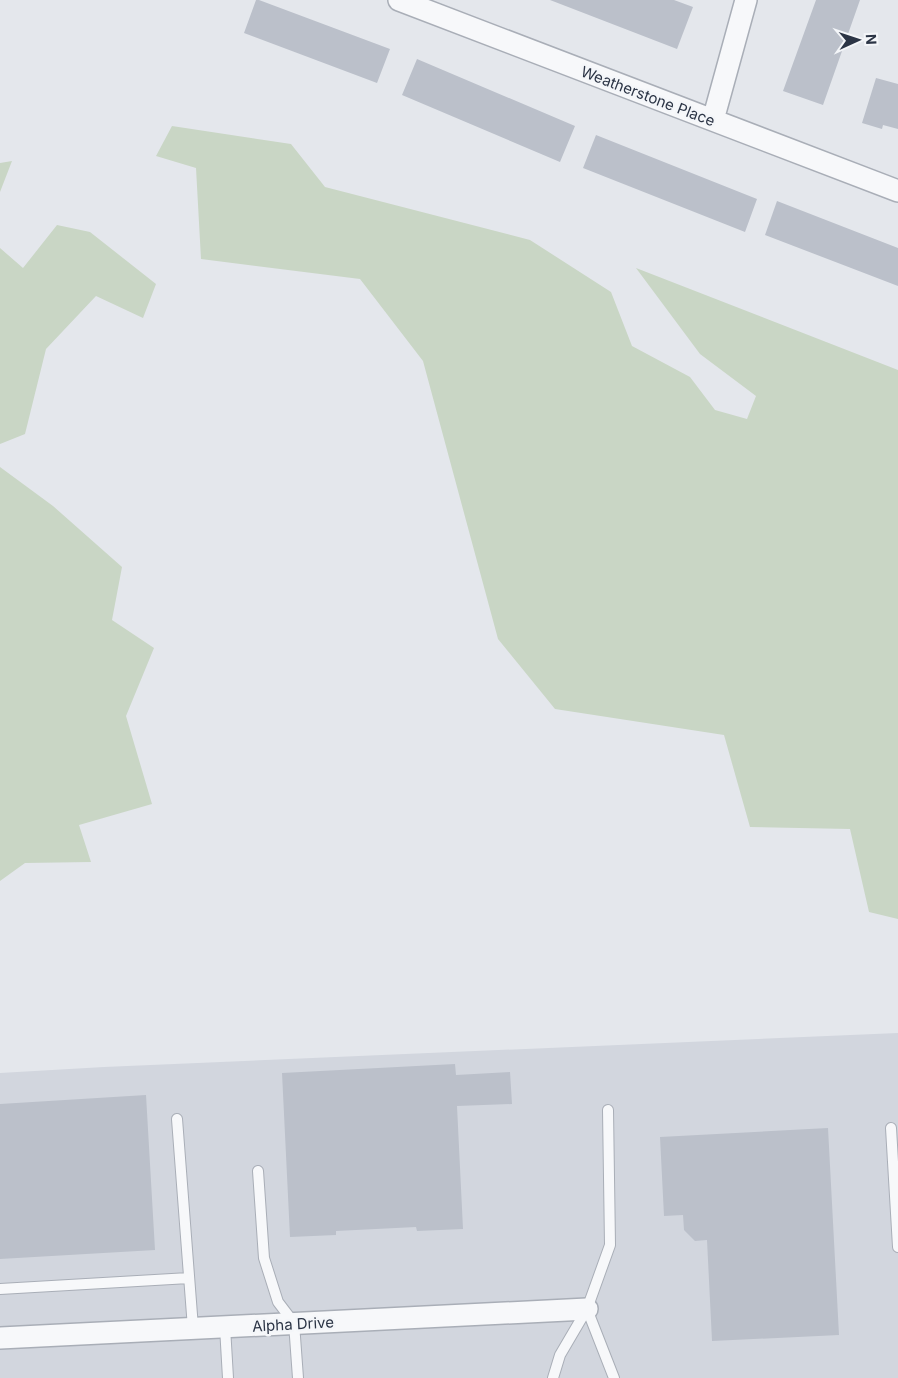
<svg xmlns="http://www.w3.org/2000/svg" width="898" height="1378" font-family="Inter,sans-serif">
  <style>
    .built { fill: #d2d6de }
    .green { fill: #c9d6c5 }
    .building { fill: #bbc0ca }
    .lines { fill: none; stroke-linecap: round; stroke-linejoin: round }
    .lane-casing { stroke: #a9aeb7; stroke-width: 12 }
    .street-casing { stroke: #a9aeb7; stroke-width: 24 }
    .lane { stroke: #f7f8fa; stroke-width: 10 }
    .street { stroke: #f7f8fa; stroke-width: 21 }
    .labels { text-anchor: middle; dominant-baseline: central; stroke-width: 5; stroke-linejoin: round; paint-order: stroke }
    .street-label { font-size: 15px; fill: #2b3445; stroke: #f4f6f9 }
  </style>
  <rect width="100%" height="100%" fill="#e4e7ec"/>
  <path class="built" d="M898,1033v345h-898v-305l104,-6z"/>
  <path class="green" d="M172,126l119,18 34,43 205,53 81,52 21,54 58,31 25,33 32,9 9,-23 -56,-42 -64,-86 262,102v549l-29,-7 -19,-83 -100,-2 -26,-92 -169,-26 -57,-70 -75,-278 -63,-82 -159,-20 -5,-91 -40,-12z
    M12,161l-12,31v-29z
    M57,225l33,7 66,52 -13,34 -47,-22 -50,53 -21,85 -25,10v-196l23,20z
    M0,467l53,39 69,61 -10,53 42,28 -28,68 26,88 -73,21 12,37 -66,1 -25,18z"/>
  <path class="building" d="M256,0h3l131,49 -13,34 -133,-50z
    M550,0h124l19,7 -16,42z
    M816,0h44l-37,105 -40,-14z
    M417,59l158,67 -15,36 -158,-67z
    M876,78l22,6v45l-15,-4 -1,4 -20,-6z
    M596,135l161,64 -12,33 -162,-64z
    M777,201l121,47v38l-133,-51z
    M455,1064l1,11 54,-3 2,32 -55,2 6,123 -46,2 -1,-4 -80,4v4l-46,2 -8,-164z
    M146,1095l9,155 -155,9v-155z
    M828,1128l11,207 -127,6 -5,-101 -12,1 -11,-11 -1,-15 -19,1 -4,-79z"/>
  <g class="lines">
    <g class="lane-casing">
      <path id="lane" d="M177,1119l16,209
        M891,1128l7,119
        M258,1171l6,87 14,44 16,21 4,55
        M0,1289l189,-11
        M587,1309l27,69
        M225,1327l3,51
        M553,1378l7,-23 27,-46 23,-64 -2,-135"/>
    </g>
    <g class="street-casing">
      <path id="street" d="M399,0l499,191
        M713,120l33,-120
        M0,1338l587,-29"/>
    </g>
    <use href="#lane" class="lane"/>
    <use href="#street" class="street"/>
  </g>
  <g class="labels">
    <g class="street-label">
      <text transform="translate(648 96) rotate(21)">Weatherstone Place</text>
      <text transform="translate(293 1324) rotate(-3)">Alpha Drive</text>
    </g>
  </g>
  <g transform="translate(858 40) rotate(87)" stroke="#f4f6f9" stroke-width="4" paint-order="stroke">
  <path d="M0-4L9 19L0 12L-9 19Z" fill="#2b3445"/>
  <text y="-8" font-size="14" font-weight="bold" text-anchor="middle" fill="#2b3445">N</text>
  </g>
</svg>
